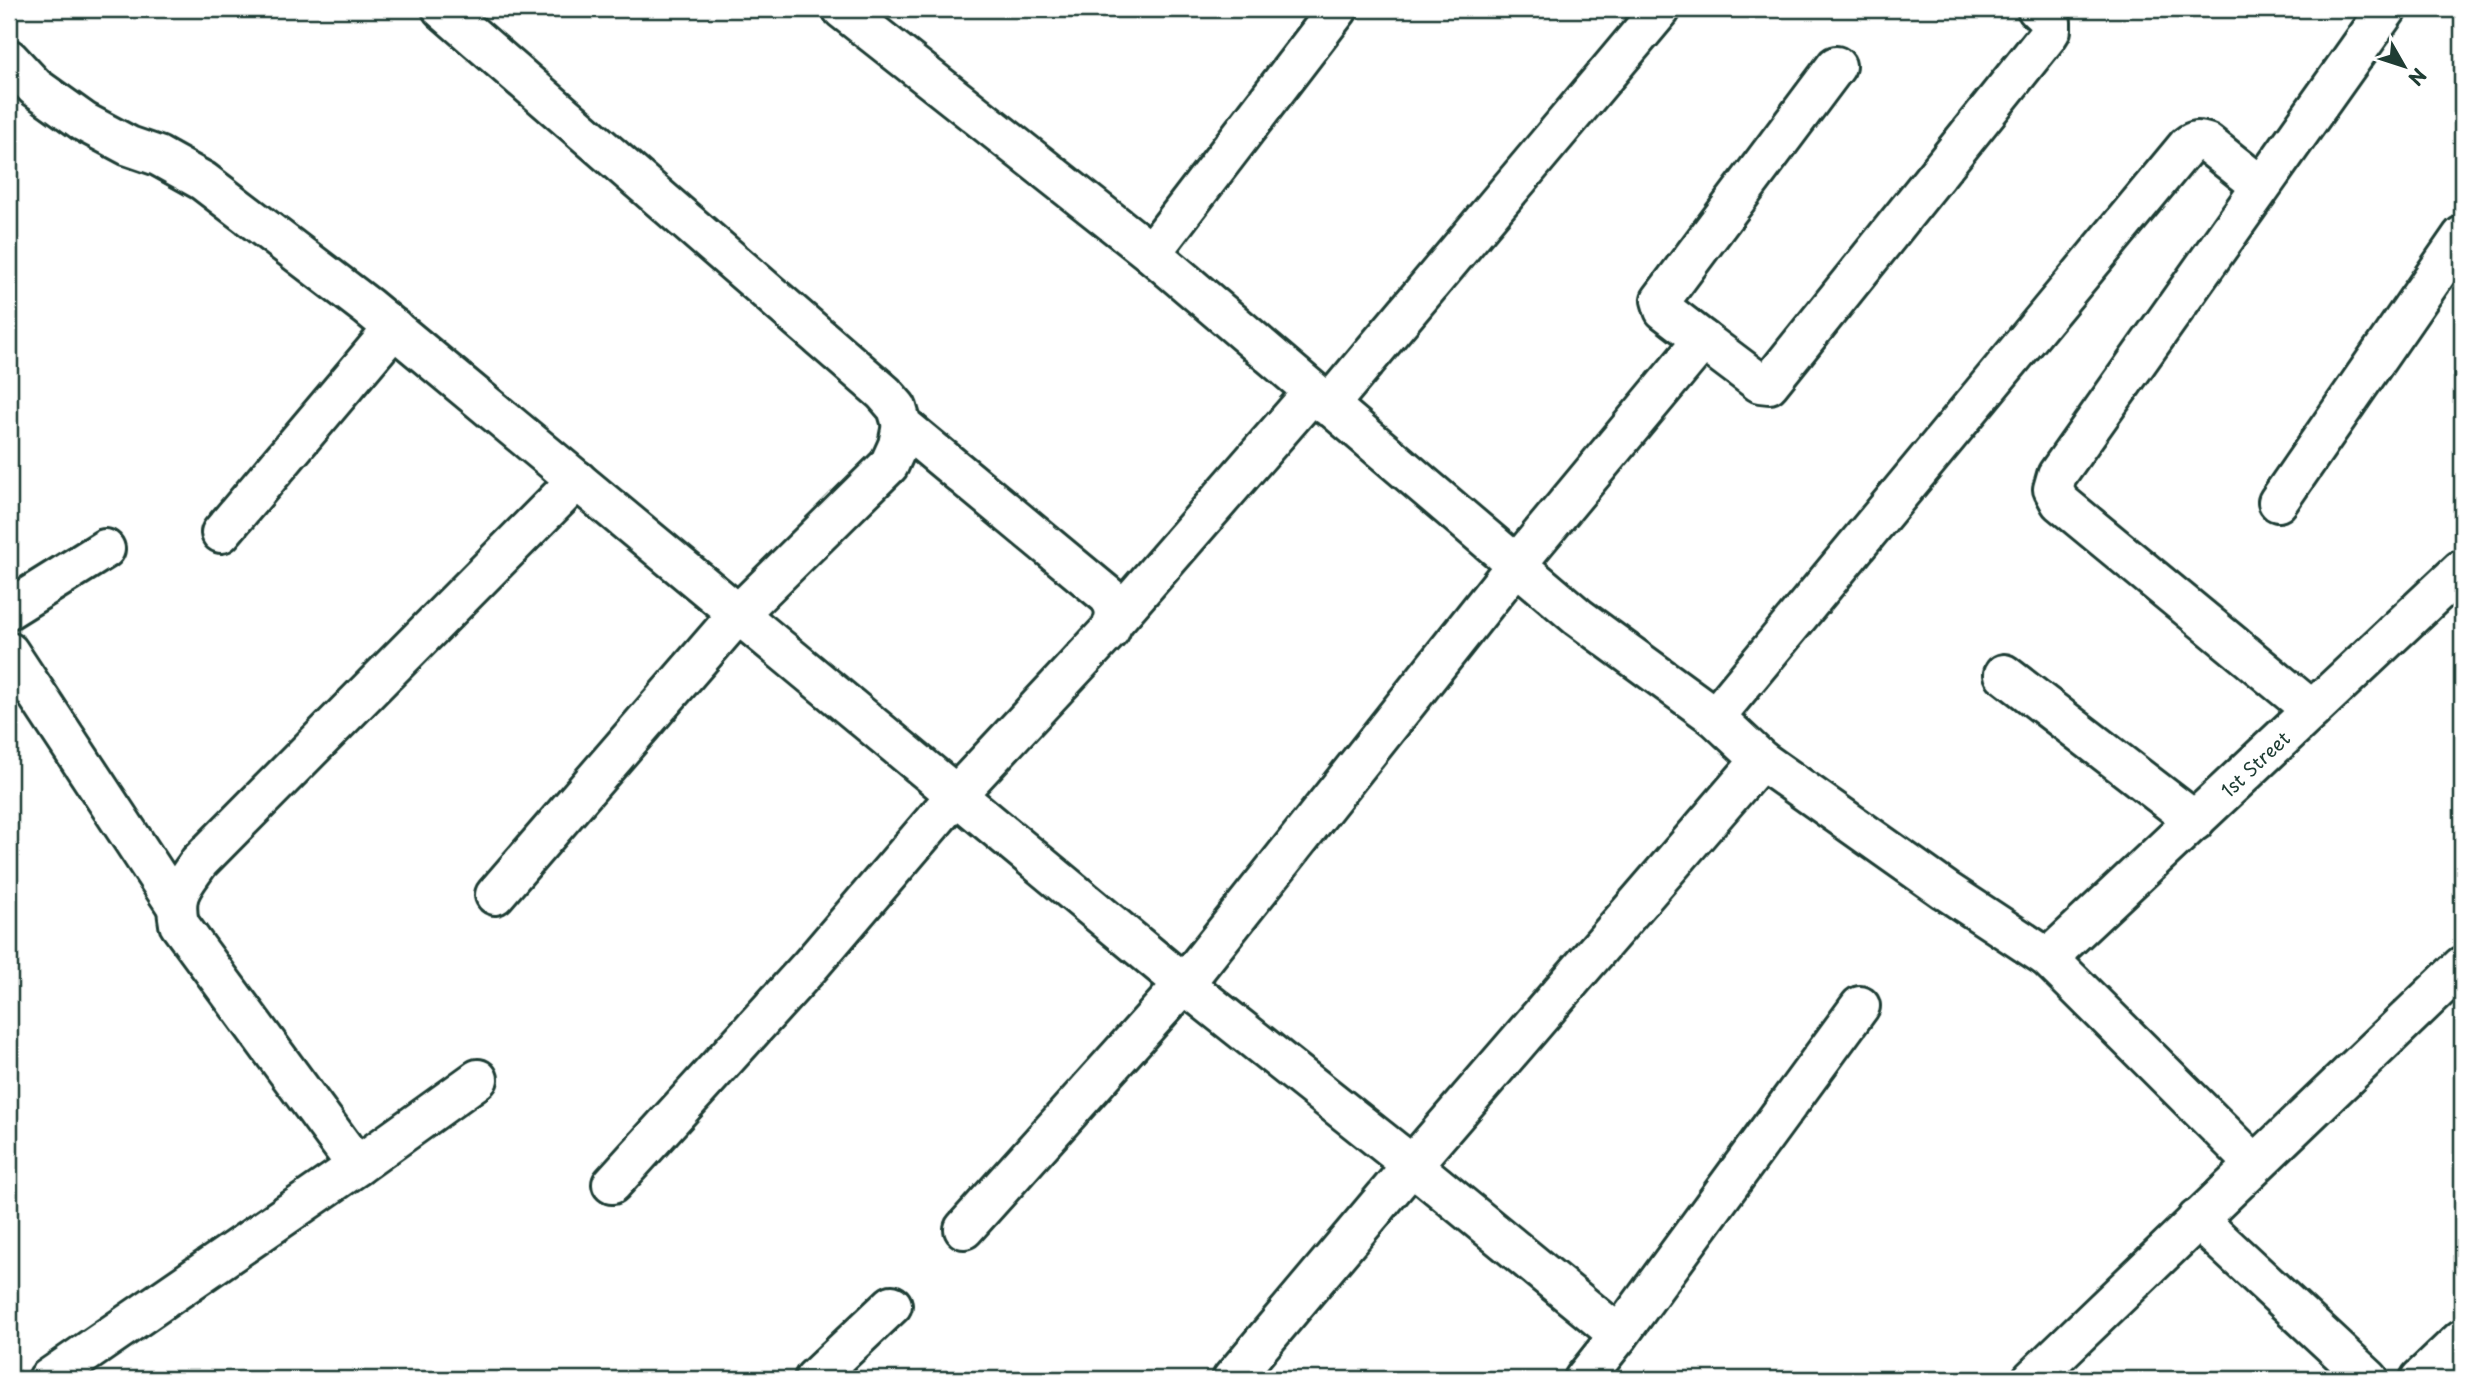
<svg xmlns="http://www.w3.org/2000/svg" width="2471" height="1388" font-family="'Playpen Sans',sans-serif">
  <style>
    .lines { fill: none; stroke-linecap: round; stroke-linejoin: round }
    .minor-casing { stroke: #1f3d34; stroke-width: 44 }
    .minor { stroke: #fff; stroke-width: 38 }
    .labels { text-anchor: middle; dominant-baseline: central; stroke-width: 5; stroke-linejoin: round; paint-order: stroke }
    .street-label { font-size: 19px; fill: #1f3d34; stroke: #fff }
  </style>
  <rect width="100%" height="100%" fill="#fff"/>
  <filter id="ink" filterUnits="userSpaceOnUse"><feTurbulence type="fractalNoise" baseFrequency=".0143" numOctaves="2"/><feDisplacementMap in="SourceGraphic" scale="14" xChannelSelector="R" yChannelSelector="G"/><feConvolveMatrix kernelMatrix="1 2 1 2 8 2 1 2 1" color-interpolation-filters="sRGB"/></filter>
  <g filter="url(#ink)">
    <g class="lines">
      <g class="minor-casing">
        <g id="minor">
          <path d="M442,9l442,384 13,15 5,17 206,171c9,12 8,21 2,34l-154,165 -146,171 -198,218"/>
          <path d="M842,9l309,244 427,364 137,100 46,43 184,130 103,68 207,206"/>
          <path d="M9,59l26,28 49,35 45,24 29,10 45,25 165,126 816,677 228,181 207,170"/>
          <path d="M1151,253l187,-244"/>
          <path d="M1703,340l57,43 9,1 277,-346 5,-8v-8l-14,-13"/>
          <path d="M1328,406l333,-397"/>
          <path d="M2278,502l184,-266"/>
          <path d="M221,533l173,-205"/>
          <path d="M9,609l96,-60"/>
          <path d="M1115,620l198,-228"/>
          <path d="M9,652l166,252"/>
          <path d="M2004,674l191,147"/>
          <path d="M2312,710l-252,-208 -7,-13 4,-14 330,-466"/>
          <path d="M1715,717l472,-571c7,-6 11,-6 20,-3l54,43"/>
          <path d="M495,895l243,-281 151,-149 9,-20 4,-20"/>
          <path id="s1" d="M2048,958l414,-389"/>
          <path d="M357,1166l-178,-242c-6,-31 3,-37 20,-62l378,-382"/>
          <path d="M2197,1219l172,160"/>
          <path d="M964,1229l220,-245 332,-419 187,-225 -39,-30 -3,-10 175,-234"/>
          <path d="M48,1379l309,-213 121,-87"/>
          <path d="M814,1379l78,-74"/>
          <path d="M1232,1379l180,-214 349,-405"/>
          <path d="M1584,1379l35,-44 241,-329"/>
          <path d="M2032,1379l430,-413"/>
          <path d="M2420,1379l42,-40"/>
        </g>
      </g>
      <use href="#minor" class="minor"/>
    </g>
  </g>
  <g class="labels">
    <g class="street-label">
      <text stroke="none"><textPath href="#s1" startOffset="284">1st Street</textPath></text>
    </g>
  </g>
  <rect width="2471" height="1388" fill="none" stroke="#fff" stroke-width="35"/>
  <rect x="18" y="18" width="2436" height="1353" fill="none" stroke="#1f3d34" stroke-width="2.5" filter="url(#ink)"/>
  <g transform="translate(2404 66) rotate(129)" stroke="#ffffff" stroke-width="5" paint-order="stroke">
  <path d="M0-5L12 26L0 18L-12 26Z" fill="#1f3d34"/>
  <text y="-10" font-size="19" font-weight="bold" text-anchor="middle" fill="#1f3d34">N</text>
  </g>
</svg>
